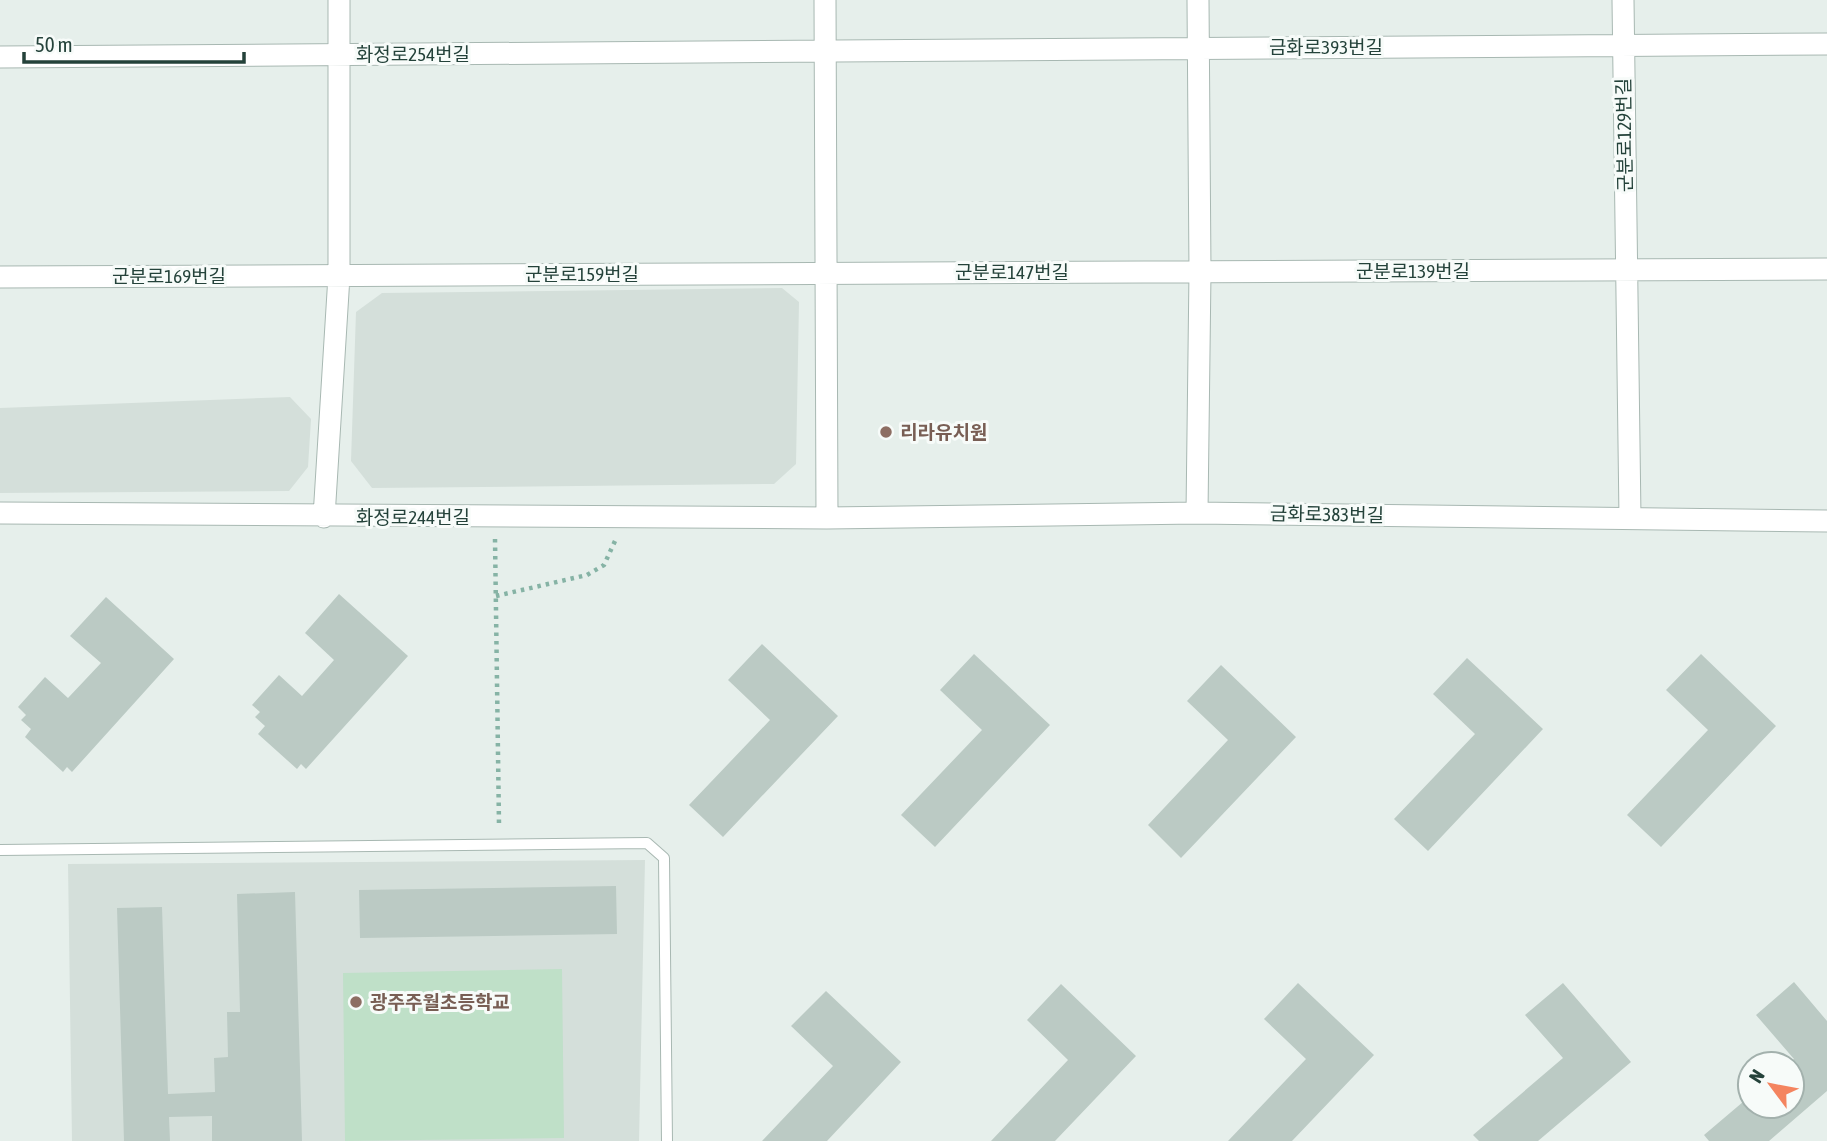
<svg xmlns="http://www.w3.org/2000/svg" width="1827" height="1141" font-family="'Asap Condensed','Noto Sans KR',sans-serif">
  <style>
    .built { fill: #d4dfda }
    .green { fill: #bfe0c8 }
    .building { fill: #bbcac4 }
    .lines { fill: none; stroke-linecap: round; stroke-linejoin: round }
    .service-casing { stroke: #a8b8b2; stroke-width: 12 }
    .minor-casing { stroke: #a8b8b2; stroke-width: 23 }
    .path { stroke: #86b3a5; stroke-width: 4.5; stroke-dasharray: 3.5 5; stroke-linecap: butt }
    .service { stroke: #fff; stroke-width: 10 }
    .minor { stroke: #fff; stroke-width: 21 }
    .education-dot { fill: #8d6e63; stroke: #f7fbf9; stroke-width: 2.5 }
    .labels { text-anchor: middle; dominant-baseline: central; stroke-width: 6; stroke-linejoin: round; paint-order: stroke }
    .street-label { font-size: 19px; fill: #24423a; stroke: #f7fbf9 }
    .education-label { font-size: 19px; font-weight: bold; fill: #785e54; stroke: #f7fbf9; text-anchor: start }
  </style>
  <rect width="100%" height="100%" fill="#e6efeb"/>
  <path class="built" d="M782,288l17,14 -3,162 -22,20 -402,4 -21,-27 5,-149 26,-19z
    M290,397l21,22 -3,48 -19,24 -289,2v-85z
    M645,860l-6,281h-567l-4,-277z"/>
  <path class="green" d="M562,969l2,169 -219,3 -2,-168z"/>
  <path class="building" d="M339,594l69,62 -102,113 -5,-5 -4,5 -39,-35 7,-8 -10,-9 5,-5 -8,-7 27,-30 23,21 32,-36 -29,-27z
    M106,597l68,62 -102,113 -5,-5 -4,5 -38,-35 6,-8 -10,-9 5,-5 -8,-8 27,-30 23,21 33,-35 -31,-27z
    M762,644l76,72 -115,121 -34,-32 81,-85 -42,-40z
    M974,654l76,71 -115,122 -34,-32 81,-85 -42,-40z
    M1701,654l75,72 -115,121 -34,-32 81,-85 -42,-40z
    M1467,658l76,71 -115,122 -34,-32 81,-85 -42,-40z
    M1221,665l75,72 -115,121 -33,-33 80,-85 -41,-39z
    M616,886l1,48 -257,4 -1,-48z
    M295,892l7,249h-90v-25l-43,1 1,24h-46l-7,-233 45,-1 6,187 47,-2 -1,-34 14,-1 -1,-45h13l-3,-118z
    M1794,982l33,39v70l-58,50h-60l-5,-6 46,-39v10h42v-42h-5l7,-5 -38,-44z
    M1298,983l76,72 -82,86h-64l78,-82 -42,-40z
    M1563,983l68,79 -93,79h-59l-6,-6 90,-77 -38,-43z
    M1061,984l75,72 -81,85h-64l77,-81 -41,-40z
    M826,991l75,71 -74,79h-65l71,-75 -42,-40z"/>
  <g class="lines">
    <g class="service-casing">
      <path id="service" d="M0,850l647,-7 17,15 3,283"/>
    </g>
    <g class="minor-casing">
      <path id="minor" d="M825,0l2,518
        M1623,0l7,517
        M0,57l1827,-13
        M0,277l1827,-8
        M0,513l827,5 370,-5 630,8
        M1197,513l3,-241 -2,-272
        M324,517l15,-241v-276"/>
    </g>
    <path class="path" d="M495,539l4,286
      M496,596l91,-21 17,-10 11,-24"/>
    <use href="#service" class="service"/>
    <use href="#minor" class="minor"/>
  </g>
  <g class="education-dot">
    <circle cx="886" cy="432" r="7"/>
    <circle cx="356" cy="1002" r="7"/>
  </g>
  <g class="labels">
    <g class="street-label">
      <text x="1326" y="47">금화로393번길</text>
      <text x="413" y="54">화정로254번길</text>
      <text transform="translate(1624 135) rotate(-91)">군분로129번길</text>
      <text x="1413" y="271">군분로139번길</text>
      <text x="1012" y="272">군분로147번길</text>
      <text x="582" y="274">군분로159번길</text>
      <text x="169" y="276">군분로169번길</text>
      <text transform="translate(1327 514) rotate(1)">금화로383번길</text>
      <text x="413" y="517">화정로244번길</text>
    </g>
    <g class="education-label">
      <text x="900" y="432">리라유치원</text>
      <text x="370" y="1002">광주주월초등학교</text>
    </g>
  </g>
  <g transform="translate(1771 1085) rotate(302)"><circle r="33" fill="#f7fbf9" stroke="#a3b1ad" stroke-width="2"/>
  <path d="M0-5L12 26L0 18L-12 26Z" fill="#f4845f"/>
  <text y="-10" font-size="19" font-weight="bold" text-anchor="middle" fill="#24423a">N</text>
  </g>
  <path d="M24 52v10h220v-10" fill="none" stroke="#24423a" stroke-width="3.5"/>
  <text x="35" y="52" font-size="21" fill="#24423a" stroke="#f7fbf9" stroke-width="5" paint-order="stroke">50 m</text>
</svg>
